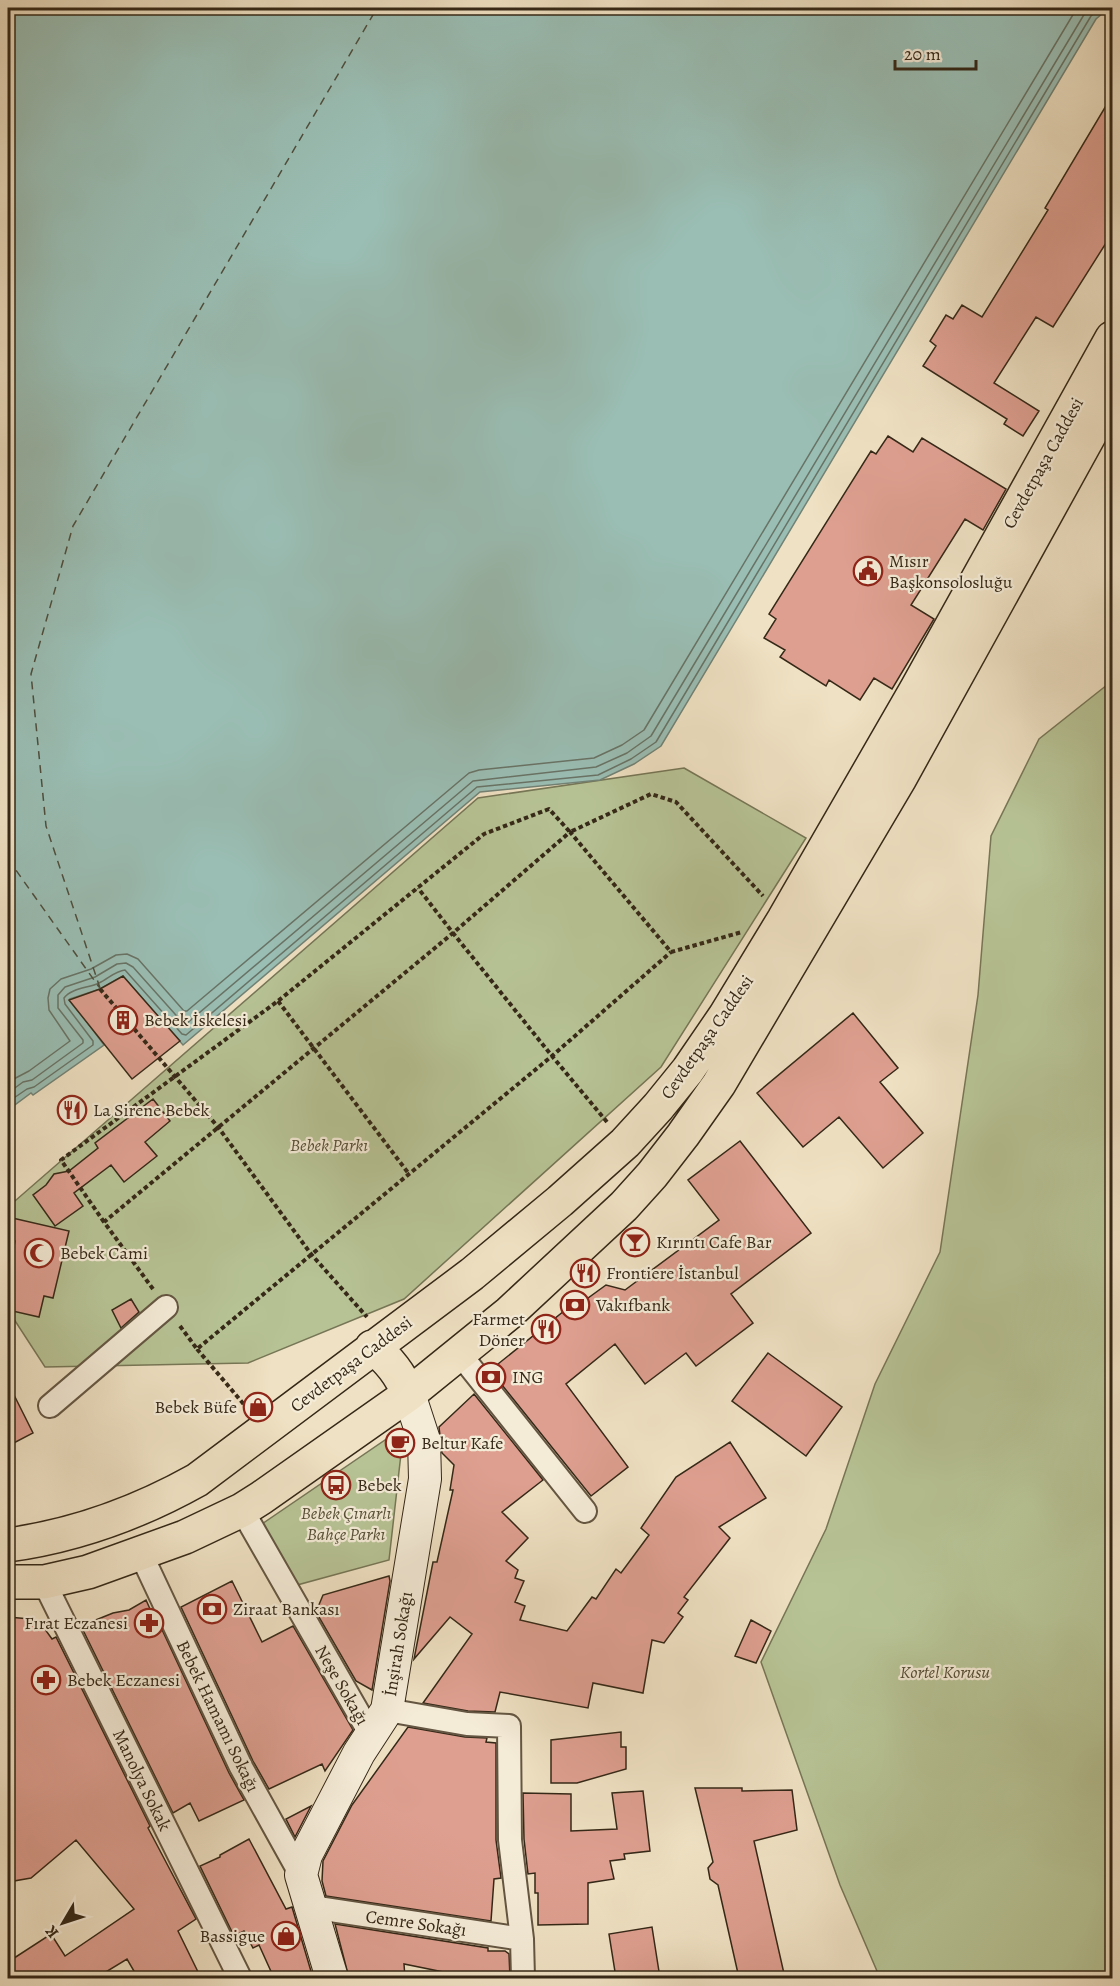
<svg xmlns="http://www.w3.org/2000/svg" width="1120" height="1986" font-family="Alegreya,serif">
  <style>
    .green { fill: #b7c395; stroke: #767656; stroke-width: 1.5 }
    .water { fill: #9abeb4; stroke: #728275; stroke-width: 1.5 }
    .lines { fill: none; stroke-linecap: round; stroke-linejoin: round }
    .shore { stroke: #687366; stroke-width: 1.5 }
    .ferry { stroke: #4e4e3e; stroke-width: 1.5; stroke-dasharray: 8 6; stroke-linecap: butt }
    .building { fill: #de9f90; stroke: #352817; stroke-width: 1.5 }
    .street-casing { stroke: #645642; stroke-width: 26 }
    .secondary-casing { stroke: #352817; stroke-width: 34 }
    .primary-casing { stroke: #352817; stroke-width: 36 }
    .path { stroke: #352817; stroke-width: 4; stroke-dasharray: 4.5 3; stroke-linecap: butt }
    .street { stroke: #f5ecd8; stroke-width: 22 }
    .secondary { stroke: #f5ecd8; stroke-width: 32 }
    .primary { stroke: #efe1c3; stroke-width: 33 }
    .labels { text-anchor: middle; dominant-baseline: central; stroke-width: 4.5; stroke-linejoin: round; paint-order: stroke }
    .street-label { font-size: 18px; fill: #352817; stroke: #f5ecd8 }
    .poi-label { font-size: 18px; fill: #352817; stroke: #f5ecd8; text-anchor: start }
    .park-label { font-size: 18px; font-style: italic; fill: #564f36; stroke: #f5ecd8 }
  </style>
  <rect width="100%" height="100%" fill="#efe1c3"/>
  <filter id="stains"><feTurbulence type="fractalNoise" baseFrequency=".00333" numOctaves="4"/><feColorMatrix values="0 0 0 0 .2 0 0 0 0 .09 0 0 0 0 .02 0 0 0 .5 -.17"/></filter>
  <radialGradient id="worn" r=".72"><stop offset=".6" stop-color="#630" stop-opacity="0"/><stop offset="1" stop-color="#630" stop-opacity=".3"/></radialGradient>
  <path class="green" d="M1112,681v1297h-232l-40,-93 -79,-223 65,-133 49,-145 65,-132 38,-257 13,-159 48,-97z
    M684,768l122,70 -145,229 -257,232 -156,64 -203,4 -37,-57v-103l470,-409z
    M403,1436l-14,124 -92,25 -35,-61 126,-86z"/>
  <path class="water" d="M8,8h1101l-13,11 -435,727 -27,18 -34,16 -120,12 -297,253 -60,-69 -23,13 -30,10 34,46 -71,50 -2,-2 -23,17z"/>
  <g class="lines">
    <path class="shore" d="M8,1082l21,-11 41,-30 -21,-31 -1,-12 2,-9 11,-10 30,-10 25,-14 11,-1 11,5 46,52h3l282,-238 10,-3 115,-12 28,-13 22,-15 433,-722
      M8,1093l15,-11 9,-2 51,-37v-3l-25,-32v-13l7,-8 30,-10 22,-13 9,-1 7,4 50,56 3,1 287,-243 123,-14 31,-14 24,-17 437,-728
      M8,1102l19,-13 7,-2 59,-42v-4l-28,-37 -1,-6c7,-10 25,-10 35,-15 9,-4 16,-12 26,-13l57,64 4,1 291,-248 121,-12 33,-16 25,-17 435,-726 9,-8"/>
    <path class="ferry" d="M8,859l91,128
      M100,988l-54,-162 -15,-152 42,-148 304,-518"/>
  </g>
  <path class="building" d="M1113,94v153l-7,-4 -53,84 -17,-10 -42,66 45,28 -16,25 -19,-12 3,-5 -84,-53 13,-20 -6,-5 16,-26 7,4 9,-14 20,12 66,-107 -3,-2z
    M888,436l25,16 9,-14 84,51 -23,41 -18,-11 -54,86 23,14 -42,70 -18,-11 -14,22 -31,-20 -3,6 -46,-29 5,-7 -21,-12 12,-19 -7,-5 102,-163 5,3z
    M123,976l57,65 -48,38 -63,-79 31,-11z
    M853,1013l45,55 -18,14 43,51 -40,35 -44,-51 -36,30 -46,-54z
    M153,1099l17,22 -25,21 12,14 -33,26 -13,-17 -37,28 9,13 -28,20 -22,-31 13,-10 8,-11 15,-3 29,-23 -3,-5z
    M740,1141l71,92 -80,61 22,29 -57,43 -10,-13 -41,31 -30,-40 -49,40 62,83 -37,29 -97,-121 3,-2 -4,-5 81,-65 3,3 29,-21 19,5 94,-70 -31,-40z
    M8,1217l61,14 -16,67 -9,-2 -5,21 -31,-7v-32l7,-37 -7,-2z
    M131,1299l8,13 -18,16 -9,-18z
    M768,1353l74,54 -36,49 -74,-55z
    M8,1383l25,50 -25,13z
    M474,1394l69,86 -41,32 26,26 -22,23 12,9 -3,8 9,3 -9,21 10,4 -5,14 47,11 25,-34 4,2 20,-30 5,4 28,-38 -8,-7 35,-51 54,-35 36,56 -47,29 11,11 -46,59 4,3 -10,13 5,4 -19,26 -12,-3 -9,53 -50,-10 -5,25 -88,-16 -5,20 -27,-1 -45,-8 49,-69 -22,-17 -36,42 19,-97h4l16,-72h-3l4,-25 -12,-12 -3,-26z
    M389,1576l1,5 -18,109 -16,-9 -40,-69 7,-17z
    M232,1581l30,61 31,-16 60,104 -28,41 -3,-7 -53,25 -16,-28 -72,-154z
    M146,1600l9,20 2,-1 72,154 15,27 -45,21 -9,-18 -17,10 -92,-187 32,-13 16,-3z
    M8,1617l22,2 12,6 10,14 4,-2 94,189 -2,2 48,91 -18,12 23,47h-63l-11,-19 -31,19h-88v-16l43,-28 14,22 69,-47 -58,-69 -45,38 -23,4z
    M751,1620l20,11 -15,32 -21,-7z
    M408,1727l57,10 22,1 -1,4 10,1v97l5,38 -7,1 -3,42 -165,-25 -4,-15 1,-20 29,-56z
    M621,1732v15h5v22l-49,14h-26v-43z
    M695,1788h47v3l50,-1 5,40 -43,11 31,137h-46l-21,-93 -8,-6 -2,-11 5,-6z
    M643,1791l7,60 -26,3 1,5 -15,2 4,18 -26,4v41l-50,1v-32h-3v-20l-7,1 -4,-35 -1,-46 48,1v37l46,-2 -5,-36z
    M311,1806l-16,31 -9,-18z
    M249,1839l37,70 6,-2 21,71h-39l-15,-33 -6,3 -9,-17 -10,5 -34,-70 20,-9v-2z
    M335,1924l153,24v3h17l4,3 1,24h-37l-69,-14 1,14h-56z
    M652,1927l8,51h-44l-7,-44z"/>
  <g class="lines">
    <g class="street-casing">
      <path id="street" d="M459,1353l126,158
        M50,1406l116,-99
        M242,1510l129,225
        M141,1554l100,213 60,108
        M44,1582l196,396
        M387,1710l80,14 42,2 1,114 12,99 1,39
        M311,1907l211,32"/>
    </g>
    <g class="secondary-casing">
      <path id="secondary" d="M332,1978l-31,-103 5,-20 53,-102 28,-43 38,-231 -1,-39 -15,-46"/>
    </g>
    <g class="primary-casing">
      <path id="primary" d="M372,1347c18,13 28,28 37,47
        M8,1545c66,-9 130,-32 189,-65l275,-206 88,-73 65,-58 33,-36 30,-37 37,-54 59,-97 132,-229 196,-352
        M8,1582h36l44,-10 97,-35 57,-27 19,-12 148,-104 100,-81 115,-107 28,-31 31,-40 36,-51 181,-306 212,-384"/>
    </g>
    <path class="path" d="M100,989l118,138 93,127 56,63
      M278,1001l131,173
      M607,1122l-55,-66 -99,-123 117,-101 101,120 71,-20
      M104,1222l-43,-62 217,-159 206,-167 65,-25 21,23 81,-38 25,8 87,94
      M153,1289l-49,-67 349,-289 -35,-45
      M180,1326l17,23 355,-293 119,-104
      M197,1349l50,59"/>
    <use href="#street" class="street"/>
    <use href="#secondary" class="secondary"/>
    <use href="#primary" class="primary"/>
  </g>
  <defs>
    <g id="civic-ring" transform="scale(1.5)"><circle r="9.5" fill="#f5ecd8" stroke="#8f2418" stroke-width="1.5"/><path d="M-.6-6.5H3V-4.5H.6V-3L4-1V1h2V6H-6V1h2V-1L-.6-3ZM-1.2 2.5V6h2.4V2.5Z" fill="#8f2418"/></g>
    <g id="building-ring" transform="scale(1.5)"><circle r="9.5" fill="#f5ecd8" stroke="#8f2418" stroke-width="1.5"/><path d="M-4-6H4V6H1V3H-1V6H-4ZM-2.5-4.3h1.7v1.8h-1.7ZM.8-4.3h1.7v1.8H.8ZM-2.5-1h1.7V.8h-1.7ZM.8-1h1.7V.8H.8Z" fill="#8f2418"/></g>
    <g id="restaurant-ring" transform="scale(1.5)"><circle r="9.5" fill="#f5ecd8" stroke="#8f2418" stroke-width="1.5"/><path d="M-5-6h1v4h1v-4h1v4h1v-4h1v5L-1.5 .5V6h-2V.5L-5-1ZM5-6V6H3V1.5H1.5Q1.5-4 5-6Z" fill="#8f2418"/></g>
    <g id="bar-ring" transform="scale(1.5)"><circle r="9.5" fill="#f5ecd8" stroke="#8f2418" stroke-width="1.5"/><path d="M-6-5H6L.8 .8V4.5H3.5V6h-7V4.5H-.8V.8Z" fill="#8f2418"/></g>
    <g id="mosque-ring" transform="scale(1.5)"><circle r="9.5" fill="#f5ecd8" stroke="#8f2418" stroke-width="1.5"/><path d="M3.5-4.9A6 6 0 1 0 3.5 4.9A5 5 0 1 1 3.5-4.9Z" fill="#8f2418"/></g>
    <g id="bank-ring" transform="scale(1.5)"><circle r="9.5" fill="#f5ecd8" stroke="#8f2418" stroke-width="1.5"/><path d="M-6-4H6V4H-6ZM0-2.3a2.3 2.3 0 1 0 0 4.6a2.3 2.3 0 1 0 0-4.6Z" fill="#8f2418"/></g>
    <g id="shop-ring" transform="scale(1.5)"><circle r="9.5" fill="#f5ecd8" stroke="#8f2418" stroke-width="1.5"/><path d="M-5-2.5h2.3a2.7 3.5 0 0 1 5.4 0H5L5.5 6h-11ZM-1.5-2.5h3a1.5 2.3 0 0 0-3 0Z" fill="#8f2418"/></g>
    <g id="cafe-ring" transform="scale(1.5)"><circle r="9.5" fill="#f5ecd8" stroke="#8f2418" stroke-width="1.5"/><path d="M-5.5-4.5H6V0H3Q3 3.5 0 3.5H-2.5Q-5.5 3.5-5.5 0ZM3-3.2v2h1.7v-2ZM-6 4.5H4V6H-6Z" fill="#8f2418"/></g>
    <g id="bus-ring" transform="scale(1.5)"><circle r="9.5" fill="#f5ecd8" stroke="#8f2418" stroke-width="1.5"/><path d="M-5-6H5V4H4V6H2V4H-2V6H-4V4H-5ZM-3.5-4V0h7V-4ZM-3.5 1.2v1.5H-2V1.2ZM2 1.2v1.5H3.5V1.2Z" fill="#8f2418"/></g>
    <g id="pharmacy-ring" transform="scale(1.5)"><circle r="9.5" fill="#f5ecd8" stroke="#8f2418" stroke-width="1.5"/><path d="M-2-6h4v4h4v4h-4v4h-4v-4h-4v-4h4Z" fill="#8f2418"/></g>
  </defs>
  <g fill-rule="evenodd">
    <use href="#civic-ring" x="868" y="571"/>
    <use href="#building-ring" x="123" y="1020"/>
    <use href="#restaurant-ring" x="72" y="1110"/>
    <use href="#bar-ring" x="635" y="1242"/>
    <use href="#mosque-ring" x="39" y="1253"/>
    <use href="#restaurant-ring" x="585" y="1273"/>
    <use href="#bank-ring" x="575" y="1305"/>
    <use href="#restaurant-ring" x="546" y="1329"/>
    <use href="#bank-ring" x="491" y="1377"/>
    <use href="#shop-ring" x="258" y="1407"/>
    <use href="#cafe-ring" x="400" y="1443"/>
    <use href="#bus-ring" x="336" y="1485"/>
    <use href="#bank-ring" x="212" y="1609"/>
    <use href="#pharmacy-ring" x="149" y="1623"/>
    <use href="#pharmacy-ring" x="46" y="1680"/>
    <use href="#shop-ring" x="286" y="1936"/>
  </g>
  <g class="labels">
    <g class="street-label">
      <text transform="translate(1043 463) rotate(-61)">Cevdetpaşa Caddesi</text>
      <text transform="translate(707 1037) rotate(-55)">Cevdetpaşa Caddesi</text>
      <text transform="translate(351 1364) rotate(-37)">Cevdetpaşa Caddesi</text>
      <text transform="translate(398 1644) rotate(-81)">İnşirah Sokağı</text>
      <text transform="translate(342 1685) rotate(60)">Neşe Sokağı</text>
      <text transform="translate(218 1716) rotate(64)">Bebek Hamamı Sokağı</text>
      <text transform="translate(142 1780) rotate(64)">Manolya Sokak</text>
      <text transform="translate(416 1923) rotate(8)">Cemre Sokağı</text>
    </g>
    <g class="poi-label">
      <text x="889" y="561">Mısır<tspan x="889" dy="21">Başkonsolosluğu</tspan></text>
      <text x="144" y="1020">Bebek İskelesi</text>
      <text x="93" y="1110">La Sirene Bebek</text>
      <text x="656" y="1242">Kırıntı Cafe Bar</text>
      <text x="60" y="1253">Bebek Cami</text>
      <text x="606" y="1273">Frontiere İstanbul</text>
      <text x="596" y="1305">Vakıfbank</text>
      <text x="525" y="1319" text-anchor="end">Farmet<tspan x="525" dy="21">Döner</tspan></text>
      <text x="512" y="1377">ING</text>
      <text x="237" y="1407" text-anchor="end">Bebek Büfe</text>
      <text x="421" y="1443">Beltur Kafe</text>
      <text x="357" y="1485">Bebek</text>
      <text x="233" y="1609">Ziraat Bankası</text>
      <text x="128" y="1623" text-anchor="end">Fırat Eczanesi</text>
      <text x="67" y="1680">Bebek Eczanesi</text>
      <text x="265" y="1936" text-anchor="end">Bassigue</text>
    </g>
    <g class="park-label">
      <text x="329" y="1145">Bebek Parkı</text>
      <text x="346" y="1513">Bebek Çınarlı<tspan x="346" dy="21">Bahçe Parkı</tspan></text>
      <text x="945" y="1672">Kortel Korusu</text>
    </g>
  </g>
  <rect width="1120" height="1986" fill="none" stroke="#efe1c3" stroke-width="30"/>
  <rect x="9" y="9" width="1102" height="1968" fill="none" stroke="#352817" stroke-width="3"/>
  <rect x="15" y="15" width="1090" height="1956" fill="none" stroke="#352817" stroke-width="1.5"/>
  <g transform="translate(63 1923) rotate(231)" stroke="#f5ecd8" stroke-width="4.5" paint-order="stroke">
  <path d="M0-4.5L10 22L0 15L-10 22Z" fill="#352817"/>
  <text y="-9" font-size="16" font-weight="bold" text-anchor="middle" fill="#352817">K</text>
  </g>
  <path d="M895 60v9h81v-9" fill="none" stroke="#352817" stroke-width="3"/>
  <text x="904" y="60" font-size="18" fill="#352817" stroke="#f5ecd8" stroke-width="4.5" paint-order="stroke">20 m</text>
  <rect width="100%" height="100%" filter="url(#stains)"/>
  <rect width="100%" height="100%" fill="url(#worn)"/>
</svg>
